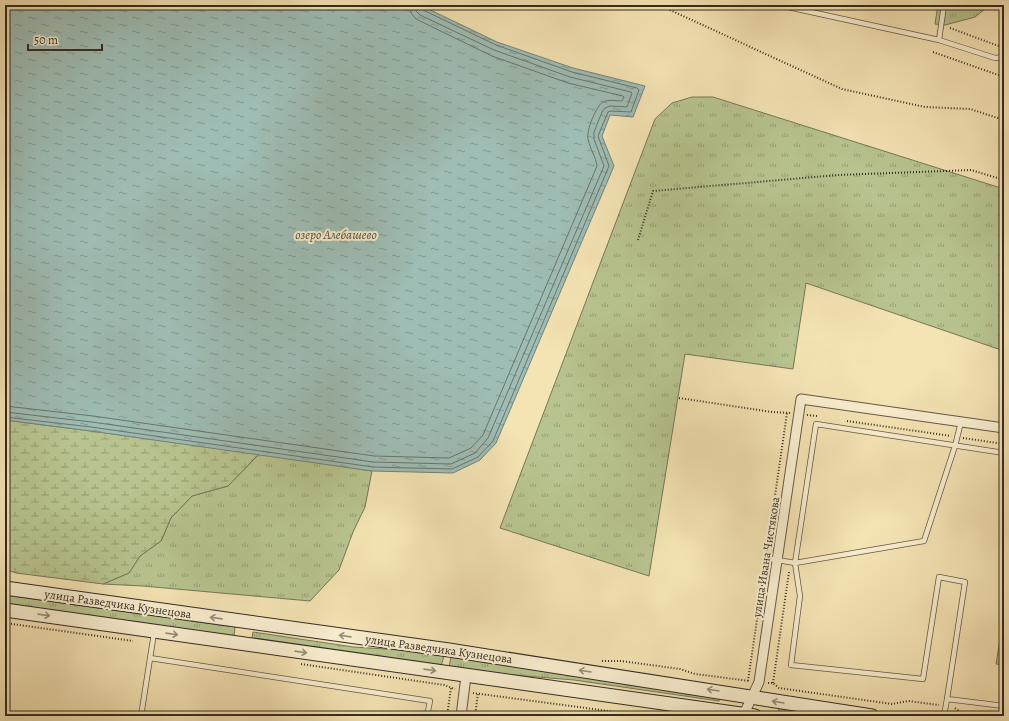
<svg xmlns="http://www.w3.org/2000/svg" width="1009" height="721" font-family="Alegreya,serif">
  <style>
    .grass { fill: url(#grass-tufts); stroke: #767759 }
    .wetland { fill: url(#wetland-marsh); stroke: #767759 }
    .park { fill: url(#park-crowns); stroke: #767759 }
    .water { fill: url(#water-ripples); stroke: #74827a }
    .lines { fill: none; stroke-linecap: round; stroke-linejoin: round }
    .shore { stroke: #6a746c; stroke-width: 1 }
    .service-casing { stroke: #655847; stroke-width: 6 }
    .minor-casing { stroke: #655847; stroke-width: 11 }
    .secondary-casing { stroke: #352a23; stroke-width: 15 }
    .path { stroke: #352a23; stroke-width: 2; stroke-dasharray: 1 2; stroke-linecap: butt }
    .service { stroke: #f8edce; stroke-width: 4.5 }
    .minor { stroke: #f8edce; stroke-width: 9 }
    .secondary { stroke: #f8edce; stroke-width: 13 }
    .oneway { stroke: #968c78 }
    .labels { text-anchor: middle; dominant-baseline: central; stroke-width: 4; stroke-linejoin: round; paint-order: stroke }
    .street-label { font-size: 12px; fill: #352a23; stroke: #f8edce }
    .water-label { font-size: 13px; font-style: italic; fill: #4f4f47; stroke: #f8edce }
  </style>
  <defs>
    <pattern id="grass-tufts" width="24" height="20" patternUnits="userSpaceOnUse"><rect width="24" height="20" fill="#b8c48f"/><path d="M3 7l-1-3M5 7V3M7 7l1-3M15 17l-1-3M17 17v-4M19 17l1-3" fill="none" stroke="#969f74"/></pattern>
    <pattern id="wetland-marsh" width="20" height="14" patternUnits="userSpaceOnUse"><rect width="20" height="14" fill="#b8c48f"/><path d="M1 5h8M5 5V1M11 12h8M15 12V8" fill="none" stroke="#969f74"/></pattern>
    <pattern id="park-crowns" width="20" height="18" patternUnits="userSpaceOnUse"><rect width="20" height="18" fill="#b8c48f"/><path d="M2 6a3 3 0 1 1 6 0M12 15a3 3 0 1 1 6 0" fill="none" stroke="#969f74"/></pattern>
    <pattern id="water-ripples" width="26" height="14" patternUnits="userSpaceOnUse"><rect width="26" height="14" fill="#9ebdb4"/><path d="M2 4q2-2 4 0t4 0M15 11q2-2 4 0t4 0" fill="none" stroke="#829a92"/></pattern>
  </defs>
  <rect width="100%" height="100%" fill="#f4e3b3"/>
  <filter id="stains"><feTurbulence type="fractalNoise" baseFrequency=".005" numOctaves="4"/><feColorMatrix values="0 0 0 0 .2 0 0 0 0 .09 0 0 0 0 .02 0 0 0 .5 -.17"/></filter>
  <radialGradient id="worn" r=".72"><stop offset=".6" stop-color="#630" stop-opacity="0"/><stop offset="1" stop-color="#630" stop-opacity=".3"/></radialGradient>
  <path class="grass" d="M938,5h52l-15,12 -30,8 -10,-1z
    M692,97h21l291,92v162l-198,-68 -13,86 -108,-15 -36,222 -149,-48 155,-409 17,-16z
    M259,454l113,17 -7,36 -12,25 -14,38 -29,31 -167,-15 -40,-2 26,-11 11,-17 21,-15 10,-23 21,-22 36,-10z
    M5,595l230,32 -1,9 -229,-32z
    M253,632l100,15 48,3 43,6 -3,10 -189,-28z
    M451,657l269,40 -1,4 -145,-21 -72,-6 -53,-7z
    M779,708l49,8h-40l-10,-2z"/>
  <path class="wetland" d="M5,420l86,11 168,23 -31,32 -36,10 -21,22 -10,23 -21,15 -11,17 -26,11 -87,-11 -11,-4z"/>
  <path class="park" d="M1004,615v50l-8,-1z"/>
  <path class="water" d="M5,5h415l77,37 76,26 72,18 -12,31 -23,-2 -8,21 12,30 -118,277 -16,17 -27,13 -81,-2 -281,-40 -86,-11z"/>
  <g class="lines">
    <path class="shore" d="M5,406l88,10 281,40 75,2 22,-10 12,-13 114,-269c-1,-9 -7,-17 -9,-27 -2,-8 8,-33 15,-37 6,-3 13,-1 19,-1l2,-4 -1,-1 -55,-13 -76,-27 -76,-37 -5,-6 -2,-8
      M5,412l87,10 281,40 78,2 24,-11 13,-15 116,-272 -10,-27v-7l8,-20 3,-4 5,-2 17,1 5,-14 -1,-1 -61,-15 -76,-27 -74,-35 -4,-4 -1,-6
      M5,417l86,10 282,40 79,2 26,-12 15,-16 116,-275 -11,-30 10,-24 3,-1 20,1 8,-22 -2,-2 -65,-16 -76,-27 -73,-35 -3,-5"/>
    <g class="service-casing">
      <path id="service" d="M779,5l160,35 56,18 8,-1 1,-1
        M939,40l5,-35
        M961,422l-6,24 -31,95 -129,22 21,-139 188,29
        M766,558l29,5 5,33 -9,69 132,14 16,-102 26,5 -18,117 57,7
        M150,658l280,43 -3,15
        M141,716l13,-83
        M944,716l3,-17"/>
    </g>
    <g class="minor-casing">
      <path id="minor" d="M461,716l5,-40
        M743,716l16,-34 42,-283 203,29"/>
    </g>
    <g class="secondary-casing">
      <path id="secondary" d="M5,588l444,62 423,66
        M5,610l750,106"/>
    </g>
    <path class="path" d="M659,5l183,84 83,18 45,2 34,11
      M950,28l54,20
      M933,52l71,25
      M638,240l15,-49 185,-16 133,-5 33,10
      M679,398l93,14 19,1
      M807,415l10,1
      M847,421l104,15
      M963,438l41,6
      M767,551l20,-138
      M5,623l128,18
      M602,661h19l59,8 15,5 55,7
      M301,664l143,21 11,4
      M748,681l17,-116
      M768,683h5l6,5 113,16 16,-3 31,4
      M773,683l16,-111
      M473,693l173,23
      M955,708l11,8
      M447,716l4,-28
      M475,716l3,-23"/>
    <use href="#service" class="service"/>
    <use href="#minor" class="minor"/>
    <use href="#secondary" class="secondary"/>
  </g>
  <defs><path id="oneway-shaft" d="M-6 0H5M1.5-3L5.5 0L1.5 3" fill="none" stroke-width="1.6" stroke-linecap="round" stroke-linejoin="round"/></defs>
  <g class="oneway">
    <use href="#oneway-shaft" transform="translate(44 615) rotate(8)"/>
    <use href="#oneway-shaft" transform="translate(216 618) rotate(-172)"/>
    <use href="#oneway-shaft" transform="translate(172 634) rotate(8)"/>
    <use href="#oneway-shaft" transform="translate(345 636) rotate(-172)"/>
    <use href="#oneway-shaft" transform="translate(301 652) rotate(8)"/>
    <use href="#oneway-shaft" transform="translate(430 670) rotate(8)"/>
    <use href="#oneway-shaft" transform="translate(585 671) rotate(-171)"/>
    <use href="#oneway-shaft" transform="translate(713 690) rotate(-171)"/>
    <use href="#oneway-shaft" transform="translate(778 702) rotate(-171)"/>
  </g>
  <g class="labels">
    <g class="street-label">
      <text transform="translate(766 557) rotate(-81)">улица Ивана Чистякова</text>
      <text transform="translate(118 604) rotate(8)">улица Разведчика Кузнецова</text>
      <text transform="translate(439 649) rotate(8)">улица Разведчика Кузнецова</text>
    </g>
    <g class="water-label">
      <text x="336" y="234">озеро Алебашево</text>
    </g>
  </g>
  <rect width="1009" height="721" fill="none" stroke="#f4e3b3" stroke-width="20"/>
  <rect x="6" y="6" width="997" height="709" fill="none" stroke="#352a23" stroke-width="2"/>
  <rect x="10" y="10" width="989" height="701" fill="none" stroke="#352a23"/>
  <path d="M28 44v6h74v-6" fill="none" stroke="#352a23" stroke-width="2"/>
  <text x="34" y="44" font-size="12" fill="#352a23" stroke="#f8edce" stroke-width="3" paint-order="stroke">50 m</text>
  <rect width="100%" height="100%" filter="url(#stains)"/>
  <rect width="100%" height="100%" fill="url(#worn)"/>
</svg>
